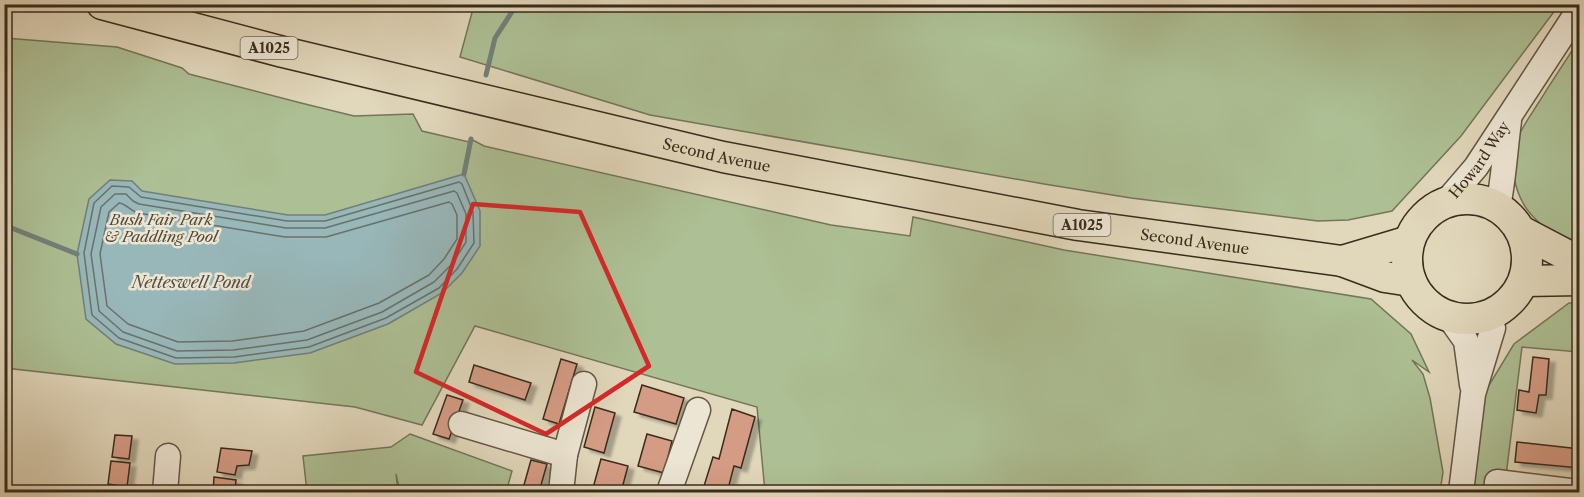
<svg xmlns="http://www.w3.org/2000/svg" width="1584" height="497" font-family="'Libre Caslon Text',serif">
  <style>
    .green { fill: #adbf94; stroke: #747658; stroke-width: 1.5 }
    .water { fill: #98b7b9; stroke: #727f7a; stroke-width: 1.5 }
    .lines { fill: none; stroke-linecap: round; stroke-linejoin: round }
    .shore { stroke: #69726a; stroke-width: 1.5 }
    .stream { stroke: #727f7a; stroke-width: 5 }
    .building { fill: #d59c85; stroke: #3a2c1b; stroke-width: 1.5; filter: url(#shadow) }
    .minor-casing { stroke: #645743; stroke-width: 27 }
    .major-casing { stroke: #3a2c1b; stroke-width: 33 }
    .minor { stroke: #ece5d3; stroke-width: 24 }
    .major { stroke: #e1d7bb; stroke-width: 30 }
    .marked { fill: none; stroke: #d62828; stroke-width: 4.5; stroke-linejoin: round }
    .labels { text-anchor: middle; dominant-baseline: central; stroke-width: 5; stroke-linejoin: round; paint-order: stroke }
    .shield { fill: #ece5d3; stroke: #6f6452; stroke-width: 1.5 }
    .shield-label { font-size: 14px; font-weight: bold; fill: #3a2c1b }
    .street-label { font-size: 15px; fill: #3a2c1b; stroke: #ece5d3 }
    .park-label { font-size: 15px; font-style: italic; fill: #514933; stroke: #ece5d3 }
    .water-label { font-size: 16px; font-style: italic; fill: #524f42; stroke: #ece5d3 }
  </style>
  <defs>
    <filter id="shadow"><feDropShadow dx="6" dy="4" stdDeviation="1.5" flood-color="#0004"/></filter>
  </defs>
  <rect width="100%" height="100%" fill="#e1d7bb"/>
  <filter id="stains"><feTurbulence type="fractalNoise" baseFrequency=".00333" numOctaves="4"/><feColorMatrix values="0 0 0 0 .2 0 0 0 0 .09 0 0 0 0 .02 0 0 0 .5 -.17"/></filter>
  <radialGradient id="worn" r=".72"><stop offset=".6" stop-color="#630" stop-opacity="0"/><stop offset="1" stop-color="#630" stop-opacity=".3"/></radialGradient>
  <path class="green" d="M474,5v-1l1085,1 -98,131 -69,75 -44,9 -30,1 -187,-23 -87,-14 -394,-69 -190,-58z
    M5,38l112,9 65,21 7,6 112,29 53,13 59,-2 9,17 47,11 2,-3 13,7 347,79 79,11 3,-19 151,33 307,49 40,35 18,38 -17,-12 11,14 7,24 13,74 -3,20h-675l-8,-85 -282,-81 -53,99 -67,-18 -350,-39z
    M1579,40v212c-17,-12 -36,-23 -50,-40 -12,-15 -18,-38 -16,-57 2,-19 16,-37 26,-53 13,-21 27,-42 40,-62z
    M1569,303h10v49l-57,-5 -18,145h-36l9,-87 37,-61z
    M410,434l102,37 -6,21h-106l-4,-18 2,18h-91l-4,-36 88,-9z"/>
  <path class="water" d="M464,174l16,37v35l-18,27 -20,20 -54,31 -78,29 -76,10 -59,1 -59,-20 -30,-25 -9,-65 12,-55 21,-19 22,1 10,10 146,24h37z"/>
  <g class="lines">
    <path class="shore" d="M459,182l3,2 11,28 1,31 -17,26 -18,19 -53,30 -77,29 -75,10 -58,1 -57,-20 -27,-23 -8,-62 10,-50 18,-17 17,1 12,10 146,24h38z
      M454,191l3,2 9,21v28l-14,22 -18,18 -52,30 -75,28 -74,10 -56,1 -54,-19 -24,-21 -8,-57 10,-47 14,-13h11l7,7 6,3 147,24h39z
      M449,202l3,2 5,11v24l-13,20 -15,16 -50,28 -75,28 -72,10 -54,1 -50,-18 -21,-18 -7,-52 9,-42 10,-9c6,0 12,8 19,10l147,24h41z"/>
    <path class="stream" d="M486,75l9,-37 22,-34
      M464,174l7,-35
      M4,225l73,29"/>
  </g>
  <path class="building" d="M1533,357l16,2 -3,36h-7l-3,18 -19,-3 2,-20 10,2z
    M561,359l16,5 -18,60 -16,-5z
    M474,365l57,18 -6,17 -56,-18z
    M642,385l42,13 -8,26 -42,-12z
    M447,395l16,5 -14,39 -16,-5z
    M595,407l20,6 -11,40 -20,-6z
    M732,409l23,8 -14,51 -7,-2 -6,23 6,3h-26l2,-3 -6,-3 9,-29 6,2z
    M647,434l25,7 -8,32 -26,-7z
    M115,435l17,1 -3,23 -17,-2z
    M1517,442l63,7v19l-65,-6z
    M221,448l31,3 -3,14 -12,1 -2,9 -18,-3z
    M601,459l27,7 -7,26h-11l-17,-4z
    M531,460l16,4 -8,28h-17z
    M111,461l19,2 -3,24 -19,-3z
    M214,477l22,3 -1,12h-22z"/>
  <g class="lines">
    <g class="minor-casing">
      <g id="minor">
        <path id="s1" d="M1446,202l30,-35 104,-159"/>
        <path d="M1498,206c6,-28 7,-56 11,-85"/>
        <path d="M1449,317l17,24 6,44"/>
        <path d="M461,424l104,31"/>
        <path d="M165,492l3,-36"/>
        <path d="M561,492l4,-37 19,-71"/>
        <path d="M669,492l29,-82"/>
        <path d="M1461,492l12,-98 20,-66 -5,-13"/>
        <path d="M1496,492l1,-10 81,10"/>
      </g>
    </g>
    <g class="major-casing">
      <g id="major">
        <path id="s2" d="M102,4l181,48 440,105 355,68 264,36 43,16 26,4"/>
        <circle cx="1467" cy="259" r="60"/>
        <path d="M1521,231l59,31"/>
        <path d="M1342,261l67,-20"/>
        <path d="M1524,281l56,-1"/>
      </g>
    </g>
    <use href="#minor" class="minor"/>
    <use href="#major" class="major"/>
  </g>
  <path class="marked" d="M473,204l107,8 69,154 -103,68 -130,-62z"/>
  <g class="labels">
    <g class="shield">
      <rect x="240.5" y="37" width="57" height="22" rx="4.5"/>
      <rect x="1053.5" y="214" width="57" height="22" rx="4.5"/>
    </g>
    <g class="shield-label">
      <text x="269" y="48">A1025</text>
      <text x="1082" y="225">A1025</text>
    </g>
    <g class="street-label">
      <text stroke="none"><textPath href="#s2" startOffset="633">Second Avenue</textPath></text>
      <text stroke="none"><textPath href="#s1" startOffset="54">Howard Way</textPath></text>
      <text stroke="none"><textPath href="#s2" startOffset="1119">Second Avenue</textPath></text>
    </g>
    <g class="park-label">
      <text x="161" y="219">Bush Fair Park<tspan x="161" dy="17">&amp; Paddling Pool</tspan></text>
    </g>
    <g class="water-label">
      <text x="191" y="282">Netteswell Pond</text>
    </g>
  </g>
  <rect width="1584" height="497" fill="none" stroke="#e1d7bb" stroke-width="24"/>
  <rect x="6" y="6" width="1572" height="485" fill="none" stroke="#3a2c1b" stroke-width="3"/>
  <rect x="12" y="12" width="1560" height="473" fill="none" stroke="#3a2c1b" stroke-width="1.5"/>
  <rect width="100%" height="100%" filter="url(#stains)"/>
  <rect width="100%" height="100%" fill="url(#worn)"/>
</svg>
